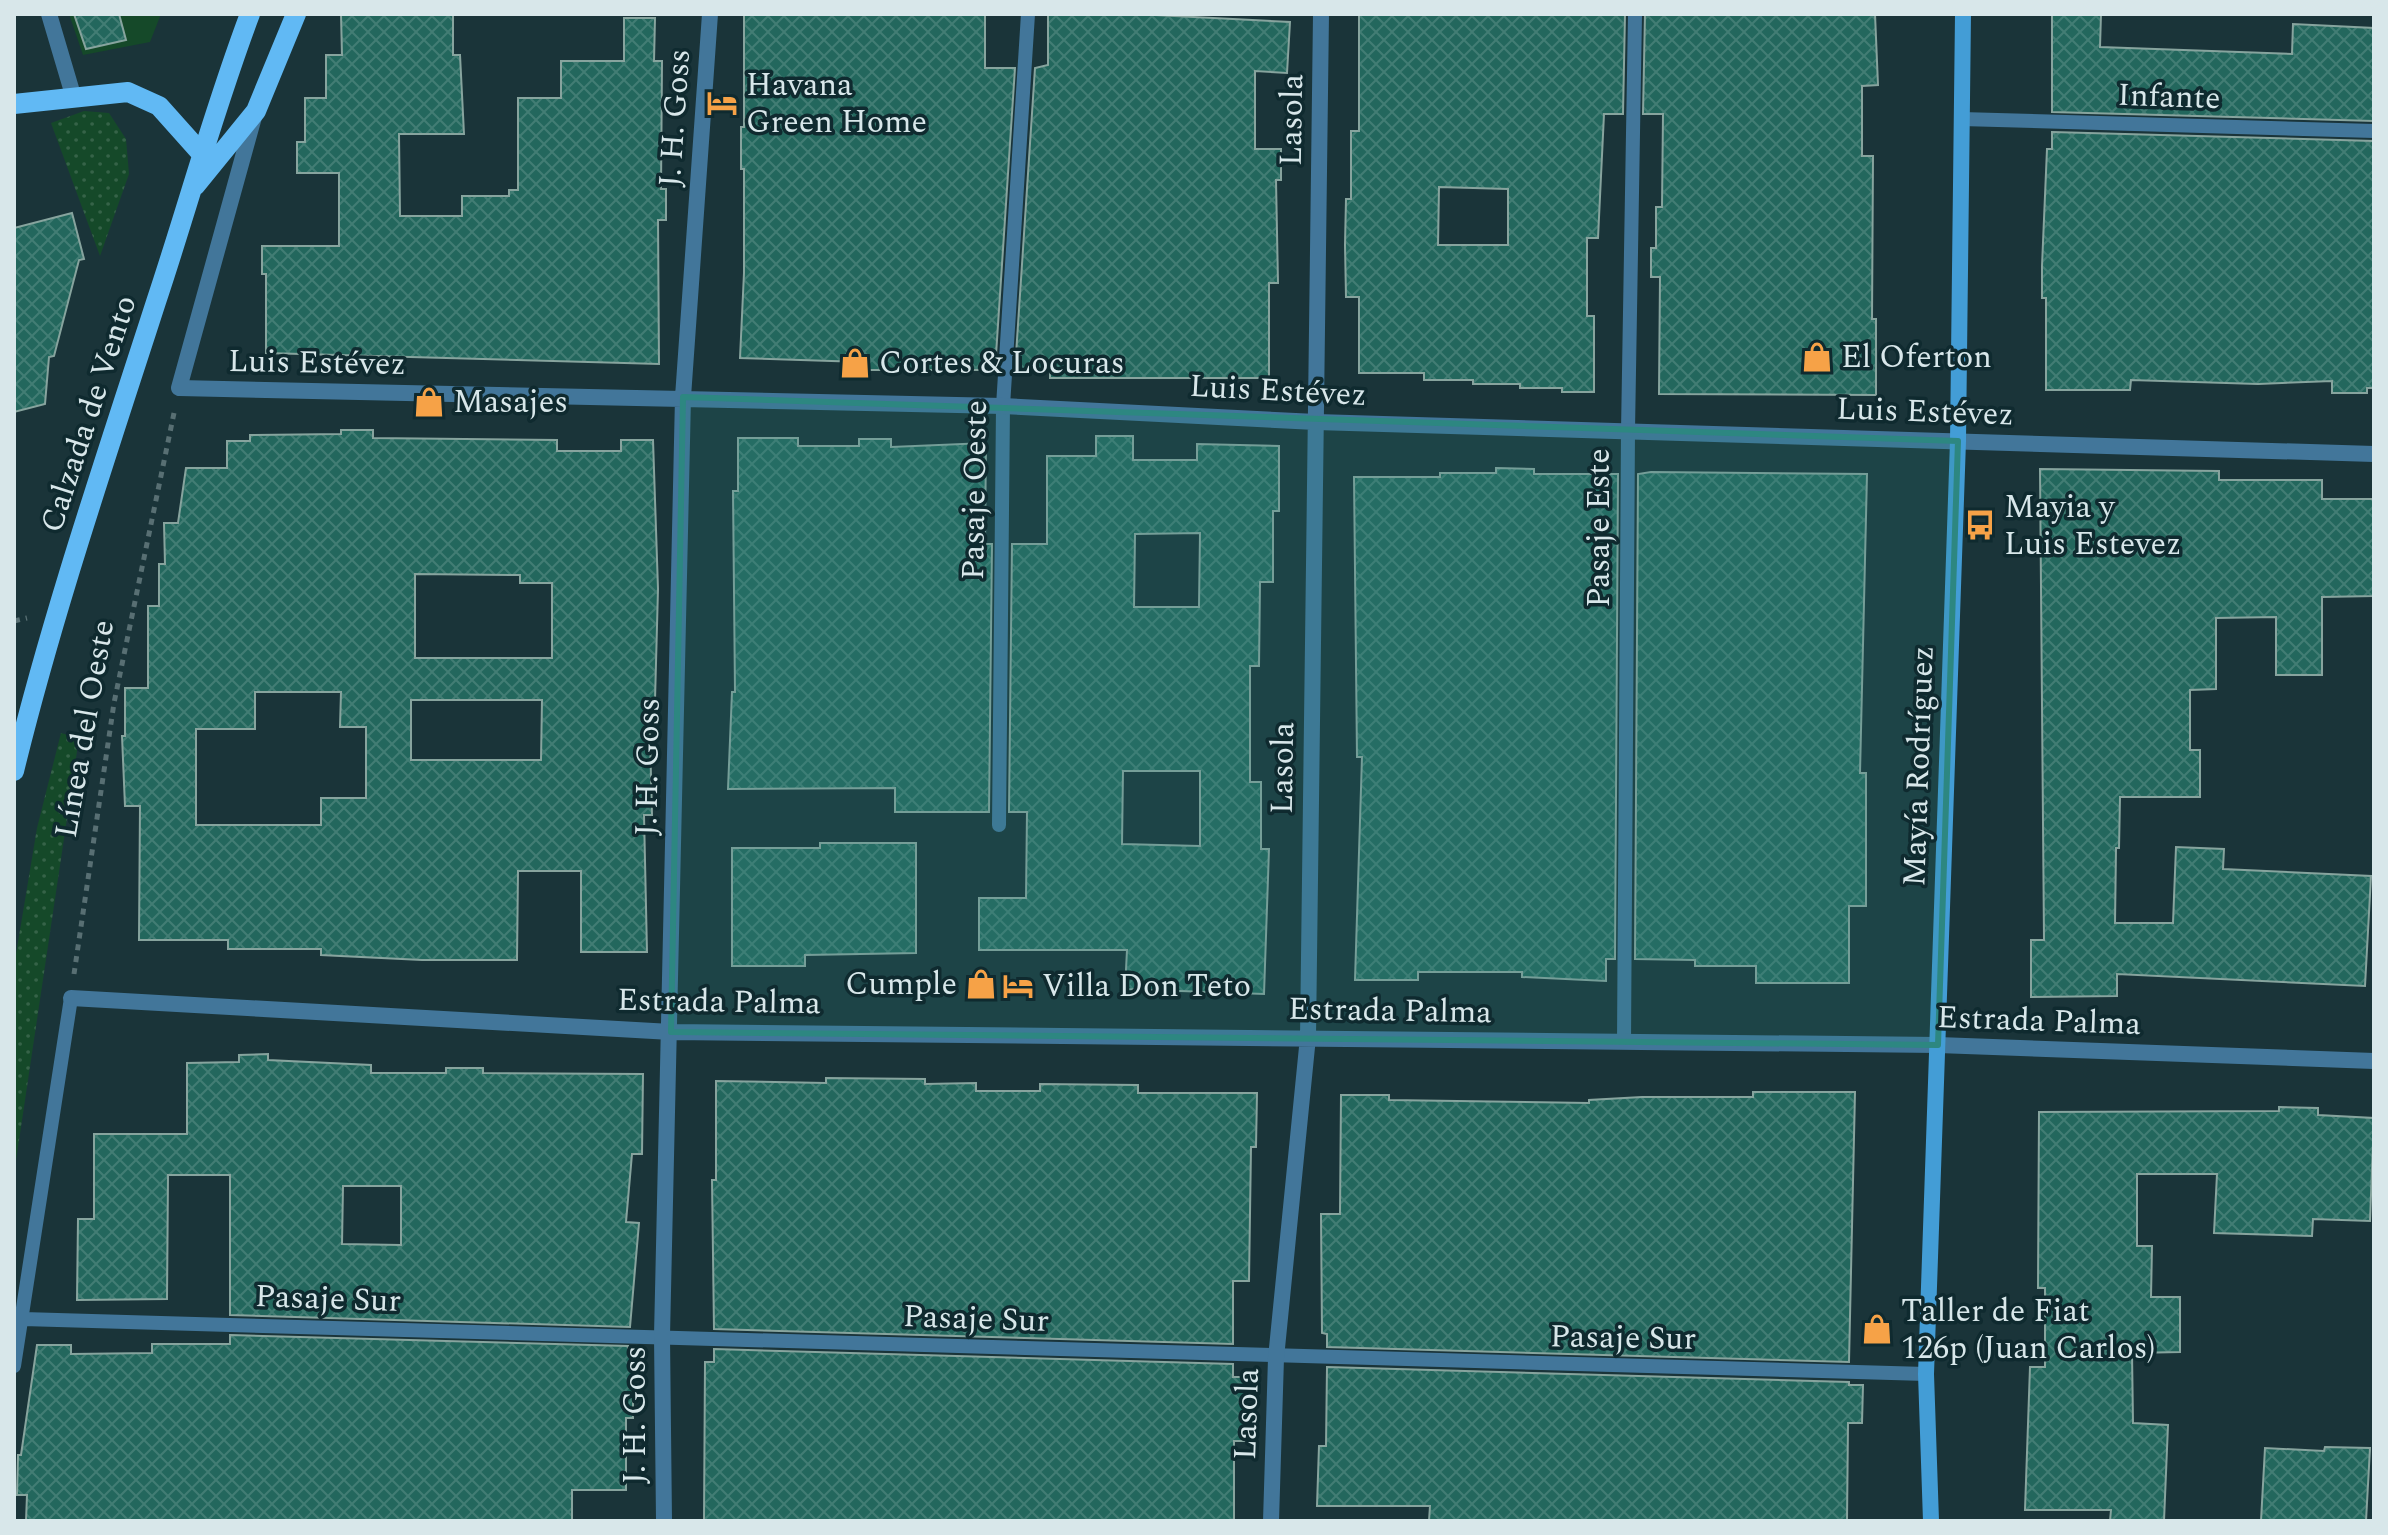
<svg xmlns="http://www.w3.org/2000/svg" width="2388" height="1535" font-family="Spectral,serif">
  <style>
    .grass { fill: url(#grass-dots) }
    .green { fill: #154929 }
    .building { fill: url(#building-cross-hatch); stroke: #87a49e; stroke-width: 2; fill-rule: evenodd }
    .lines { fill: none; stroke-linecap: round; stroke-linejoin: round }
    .path { stroke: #586f73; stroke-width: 5; stroke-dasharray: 6 6; stroke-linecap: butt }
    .lane { stroke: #42769a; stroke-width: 14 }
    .street { stroke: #42769a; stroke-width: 16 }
    .secondary { stroke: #439dd6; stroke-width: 16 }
    .primary { stroke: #61b9f4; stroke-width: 20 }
    .marked { fill: #2d8781; fill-opacity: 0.2; stroke: #2d8781; stroke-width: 6; stroke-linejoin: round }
    .labels { text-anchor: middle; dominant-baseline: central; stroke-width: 7; stroke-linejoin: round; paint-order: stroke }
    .poi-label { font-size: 32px; fill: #d8e7ea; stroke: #0f2a2f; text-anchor: start }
    .street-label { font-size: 32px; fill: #d8e7ea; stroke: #0f2a2f }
  </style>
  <defs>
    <pattern id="grass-dots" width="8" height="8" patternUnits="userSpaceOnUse" patternTransform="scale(2)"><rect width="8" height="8" fill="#154929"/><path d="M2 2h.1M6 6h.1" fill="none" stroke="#366348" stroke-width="1.8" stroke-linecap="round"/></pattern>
    <pattern id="building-cross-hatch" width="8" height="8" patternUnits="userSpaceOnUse" patternTransform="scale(2)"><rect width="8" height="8" fill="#23675d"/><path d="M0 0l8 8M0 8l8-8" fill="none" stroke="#427d74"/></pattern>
  </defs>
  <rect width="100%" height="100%" fill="#1a3439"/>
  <path class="grass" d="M84,111l25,2 17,26 3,35 -29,82 -49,-133z
    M61,733l18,5 -65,436v-208l23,-138z"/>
  <path class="green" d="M69,14h92l-11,28 -67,13z"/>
  <path class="building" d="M74,14h45l7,26 -40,9z
    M341,14h112v41h7l4,79h-65l1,82h62v-20h47v-6h9v-92h43v-37h63v-43h31l-1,43h8l-1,128h5v31h-8l1,144 -393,-11v-79h-4v-28h77v-73h-42v-31h8v-44h21v-43h16z
    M744,14h241v54h30l-20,302h-133v-8l-122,-4 4,-85v-104h-3v-42h3z
    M1048,14h87l155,8 -3,51 -32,-2v78h26v31h-5l2,103h-9v95h-219v-8h-35l20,-302 13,-3z
    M1359,14h266l-2,100h-19l-6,124h-11v78h7v76h-32v-4h-42v-4h-47v-4h-49v-7h-65v-76h-13l-1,-52 1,-46h5v-68h8zM1439,187l69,2v56h-70z
    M1645,14h230l3,71 -16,1v70h11l-1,163h4v76l-217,-1 1,-117h-9v-29h5v-41h6l1,-93h-20z
    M2052,14h49l-1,33 192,7 1,-30 81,4v93l-322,-9z
    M2052,132l322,9v247h-7v5h-35v-12l-74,3 -127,-4 -1,10h-84v-92h-4v-32l5,-117h5z
    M72,213l12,46 -5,1 -25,96 -5,1 -4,47 -31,8v-184z
    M341,430h32v8l184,2v11h64v-11h32l5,149 -3,111h-6l3,115h-8l3,137h-66v-81h-63l-1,89h-95l-101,-5v-6h-93v-9h-89l1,-134h-15l-3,-70h3v-48h23v-82h11v-42h6l-1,-41h14l8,-55h41v-27h23v-6l91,-1zM415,574l105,1v8h32v75h-137zM255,692h86l-1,35h26v71h-45v27h-125v-96h59zM411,700h131l-1,60h-130z
    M1096,436h37v24h64v-16l82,2v65h-6v71h-13l-1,84h-9v116h11v67h8l-5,145 -139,-5 2,-39h-148v-52h47l1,-86h-18l3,-268h35v-88h49zM1200,533l-1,74h-65l1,-73zM1123,771h77v75l-78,-2z
    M738,438h60v8h61v-7h32v8l95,-4 -1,101h7l-3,268h-94v-24l-167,1 4,-97h3l-2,-201h5z
    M1496,468l38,1v5h84l-3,485h-9v22l-84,-4v-5h-104v8h-63l7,-223h-5l-3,-280h86v-4h56z
    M2040,469l179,2v9h103v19h52v97l-52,1v78h-46v-58l-60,1v71l-26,1v60h10v47h-80l-1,51h-3l-1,75h58l3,-76 48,2 -1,20 148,7 -6,110 -248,-12v22l-86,1v-57h13z
    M1651,472l216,2 -7,299h6v133h-17v77h-93v-17h-61v-6l-60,-1 3,-485z
    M820,843h96v110l-111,2v11h-73v-118h88z
    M268,1054v6l103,5v8h75v-5h37v5l160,1 -1,80h-10l-6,68 13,1 -9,104 -400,-12v-140h-62l-1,124 -90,1 1,-81h16v-85h93v-71l52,-1v-7zM343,1186h58v59l-59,-1z
    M826,1078l99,1v5l51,-1v8h64v-7l98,1v8h119l-1,54h-5l-2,134h-16v63l-519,-15 -2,-149h4v-99l110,2z
    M1753,1092h102l-6,270 -522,-15v-13l-5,-1 -1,-119h19l1,-119h48v5l200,3v-3l53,-3h111z
    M2279,1107l39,1v7l56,3 -4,103 -57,-2 -1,17 -98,-3 3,-59h-80v72h15l-1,51h29v55l-48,1 1,70 35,2 -4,96h-54l1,-11h-86l5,-143h15v-79h-7l1,-176 240,-1z
    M230,1335l398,11v9h5v63h-7v72h-54v31h-546l1,-26h-10l1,-40h3l16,-110h34v9l81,-1v-9h78z
    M714,1349l519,15v13h13v64h-12v80h-530l1,-159h9z
    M1327,1367l522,15v3h14l-1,38h-14l-1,98h-418l1,-15h-113l2,-60h7z
    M2325,1447l45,1 -4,73h-105l4,-73 59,3z"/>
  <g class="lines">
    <path class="path" d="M14,621l13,-3
      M74,974l40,-271 60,-290"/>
    <path class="lane" d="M1961,119l413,12
      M999,825l4,-419 25,-392
      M1624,1042l4,-611 7,-417
      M23,1319l1903,55
      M14,1366l57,-368"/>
    <path class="street" d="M49,14l24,81
      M254,117l-75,271 824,18 313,16 1058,32
      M71,998l600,34 1267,13 436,16
      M664,1521l-2,-185 21,-939 27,-383
      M1271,1521l5,-163 32,-321 13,-1023"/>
    <path class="secondary" d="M1931,1521l-5,-147 32,-933 5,-427"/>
    <path class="primary" d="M14,104l114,-12 31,14 42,47
      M195,186l61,-75 40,-97
      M14,771c39,-159 92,-314 142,-469 32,-96 58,-193 94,-288"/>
  </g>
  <path class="marked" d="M683,397l1275,44 -20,604 -1267,-13z"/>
  <defs>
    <g id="hotel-bare" transform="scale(2.4)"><path d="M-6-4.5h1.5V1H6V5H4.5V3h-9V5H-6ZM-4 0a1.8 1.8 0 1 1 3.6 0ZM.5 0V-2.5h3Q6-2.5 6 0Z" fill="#f6a247" stroke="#0f2a2f" stroke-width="2.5" paint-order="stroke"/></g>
    <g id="shop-bare" transform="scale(2.4)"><path d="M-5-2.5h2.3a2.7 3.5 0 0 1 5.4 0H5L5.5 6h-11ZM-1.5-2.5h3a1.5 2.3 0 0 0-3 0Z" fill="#f6a247" stroke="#0f2a2f" stroke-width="2.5" paint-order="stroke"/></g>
    <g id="bus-bare" transform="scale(2.4)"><path d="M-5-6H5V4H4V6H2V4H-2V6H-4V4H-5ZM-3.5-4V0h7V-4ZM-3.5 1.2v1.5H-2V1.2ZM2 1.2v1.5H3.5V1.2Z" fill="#f6a247" stroke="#0f2a2f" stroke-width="2.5" paint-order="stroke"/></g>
  </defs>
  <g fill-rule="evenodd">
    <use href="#hotel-bare" x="722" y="103"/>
    <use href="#shop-bare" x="1817" y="357"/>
    <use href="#shop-bare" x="855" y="363"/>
    <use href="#shop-bare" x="429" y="402"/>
    <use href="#bus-bare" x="1980" y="525"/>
    <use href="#shop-bare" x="981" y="984"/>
    <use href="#hotel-bare" x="1018" y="986"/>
    <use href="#shop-bare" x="1877" y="1329"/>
  </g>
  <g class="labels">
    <g class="poi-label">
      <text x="746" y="85">Havana<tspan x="746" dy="37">Green Home</tspan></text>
      <text x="1841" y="357">El Oferton</text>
      <text x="879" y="363">Cortes &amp; Locuras</text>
      <text x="453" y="402">Masajes</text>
      <text x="2004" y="507">Mayia y<tspan x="2004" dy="37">Luis Estevez</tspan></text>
      <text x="957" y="984" text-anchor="end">Cumple</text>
      <text x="1042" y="986">Villa Don Teto</text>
      <text x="1901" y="1311">Taller de Fiat<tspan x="1901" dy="37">126p (Juan Carlos)</tspan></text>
    </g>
    <g class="street-label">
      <text transform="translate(2169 97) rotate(2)">Infante</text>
      <text transform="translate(675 118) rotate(-86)">J. H. Goss</text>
      <text transform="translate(1292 120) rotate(-89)">Lasola</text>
      <text transform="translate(317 363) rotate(1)">Luis Estévez</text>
      <text transform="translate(1278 391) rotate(3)">Luis Estévez</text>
      <text transform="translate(1925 412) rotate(2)">Luis Estévez</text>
      <text transform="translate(89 414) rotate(-72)">Calzada de Vento</text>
      <text transform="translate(975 490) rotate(-89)">Pasaje Oeste</text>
      <text transform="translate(1599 528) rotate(-90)">Pasaje Este</text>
      <text transform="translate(85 729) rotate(-80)">Línea del Oeste</text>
      <text transform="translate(1919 766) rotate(-88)">Mayía Rodríguez</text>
      <text transform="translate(648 767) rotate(-89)">J. H. Goss</text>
      <text transform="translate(1283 768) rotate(-89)">Lasola</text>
      <text transform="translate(719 1002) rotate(1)">Estrada Palma</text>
      <text transform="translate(1390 1011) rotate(1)">Estrada Palma</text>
      <text transform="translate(2039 1021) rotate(2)">Estrada Palma</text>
      <text transform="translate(328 1299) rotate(2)">Pasaje Sur</text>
      <text transform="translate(976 1319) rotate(2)">Pasaje Sur</text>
      <text transform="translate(1623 1338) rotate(1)">Pasaje Sur</text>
      <text transform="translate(1247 1414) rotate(-88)">Lasola</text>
      <text transform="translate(635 1415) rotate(-90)">J. H. Goss</text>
    </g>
  </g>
  <rect width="2388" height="1535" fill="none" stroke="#d8e7ea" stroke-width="32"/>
</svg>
